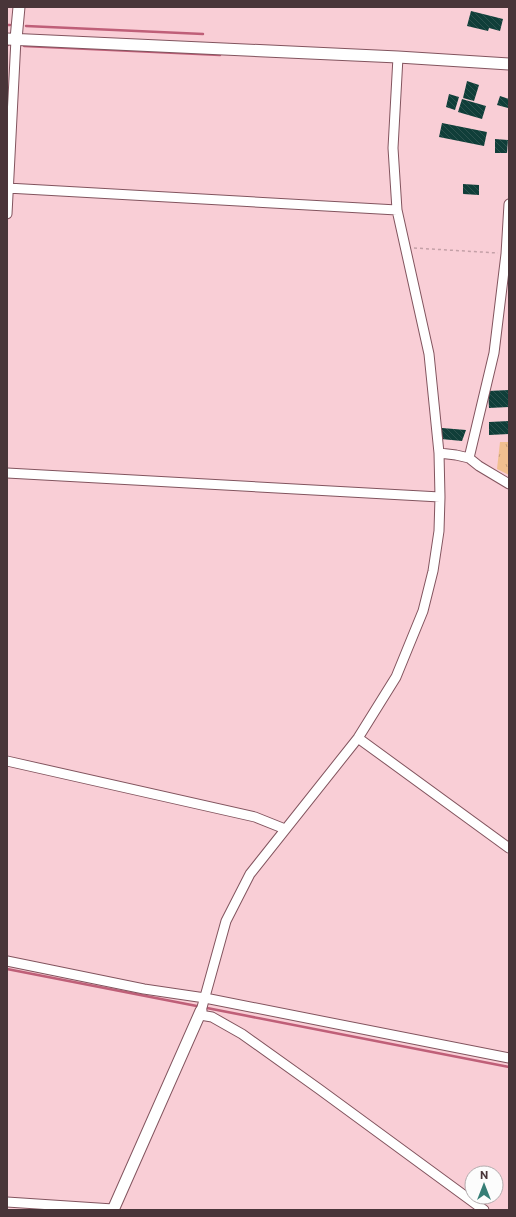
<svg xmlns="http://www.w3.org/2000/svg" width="516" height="1217" font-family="Commissioner,sans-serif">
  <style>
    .grass { fill: url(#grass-tufts) }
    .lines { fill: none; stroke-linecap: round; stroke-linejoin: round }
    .stream { stroke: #bf5f78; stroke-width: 2.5 }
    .building { fill: url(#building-back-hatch) }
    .minor-casing { stroke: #82545e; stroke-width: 11 }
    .tertiary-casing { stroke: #82545e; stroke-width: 13 }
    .path { stroke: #c4a0a7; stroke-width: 1.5; stroke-dasharray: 3 3; stroke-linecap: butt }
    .minor { stroke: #fff; stroke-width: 9 }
    .tertiary { stroke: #fff; stroke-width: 11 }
  </style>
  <defs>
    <pattern id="grass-tufts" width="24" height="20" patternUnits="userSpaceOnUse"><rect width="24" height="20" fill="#f1bf8f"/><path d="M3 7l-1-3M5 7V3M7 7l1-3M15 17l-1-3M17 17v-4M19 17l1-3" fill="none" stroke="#c59c76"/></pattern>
    <pattern id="building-back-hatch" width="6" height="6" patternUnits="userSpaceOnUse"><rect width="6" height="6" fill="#103e39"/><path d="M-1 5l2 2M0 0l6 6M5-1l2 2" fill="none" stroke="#2c524e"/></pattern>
  </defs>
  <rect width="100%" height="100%" fill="#f9ced6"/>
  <path class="grass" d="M500,442h9v33l-12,-6z"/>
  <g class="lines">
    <path class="stream" d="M7,25h3
      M26,26l177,8
      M7,45h1
      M24,46l196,9
      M7,969l502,98"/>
  </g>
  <path class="building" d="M471,11l32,8 -3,12 -11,-3 -1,3 -21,-5z
    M467,81l12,4 -5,16 -11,-3z
    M449,94l10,3 -4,13 -9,-3z
    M500,96l9,3 -1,9 -11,-3z
    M462,99l24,7 -4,13 -24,-7z
    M442,123l45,9 -3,14 -45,-9z
    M495,139l13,1 -1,13h-12z
    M463,184l16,1v10l-16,-1z
    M509,390v17l-20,1 -1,-17z
    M509,421v13l-20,1v-13z
    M442,428l24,2 -4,11 -21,-2z"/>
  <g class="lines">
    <g class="minor-casing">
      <path id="minor" d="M7,188l390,22
        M7,214l9,-175
        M439,453l17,2 13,3 10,8 30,18
        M469,458l25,-105 12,-99 3,-50
        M7,473l433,24
        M358,738l151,110
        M7,761l248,56 30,12
        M7,961l137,28 61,9 304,60
        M201,1011l25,-90 24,-47 108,-136 38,-61 27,-66 10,-40 6,-40 1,-34 -1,-44 -10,-99 -32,-144 -4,-62 5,-91
        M200,1015l12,2 30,17 77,55 165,121
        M7,1202l106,7"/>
    </g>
    <g class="tertiary-casing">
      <path id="tertiary" d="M7,39l391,18 111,7
        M16,39l3,-32
        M113,1210l88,-199"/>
    </g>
    <path class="path" d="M414,248l84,5"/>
    <use href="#minor" class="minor"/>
    <use href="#tertiary" class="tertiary"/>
  </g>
  <rect width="516" height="1217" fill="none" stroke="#493539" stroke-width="16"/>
  <g transform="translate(484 1185)"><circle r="19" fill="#fcfcfc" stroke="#b4acae"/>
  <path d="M0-3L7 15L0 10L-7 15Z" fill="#377e76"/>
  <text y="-6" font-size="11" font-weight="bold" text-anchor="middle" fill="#493539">N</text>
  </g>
</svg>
